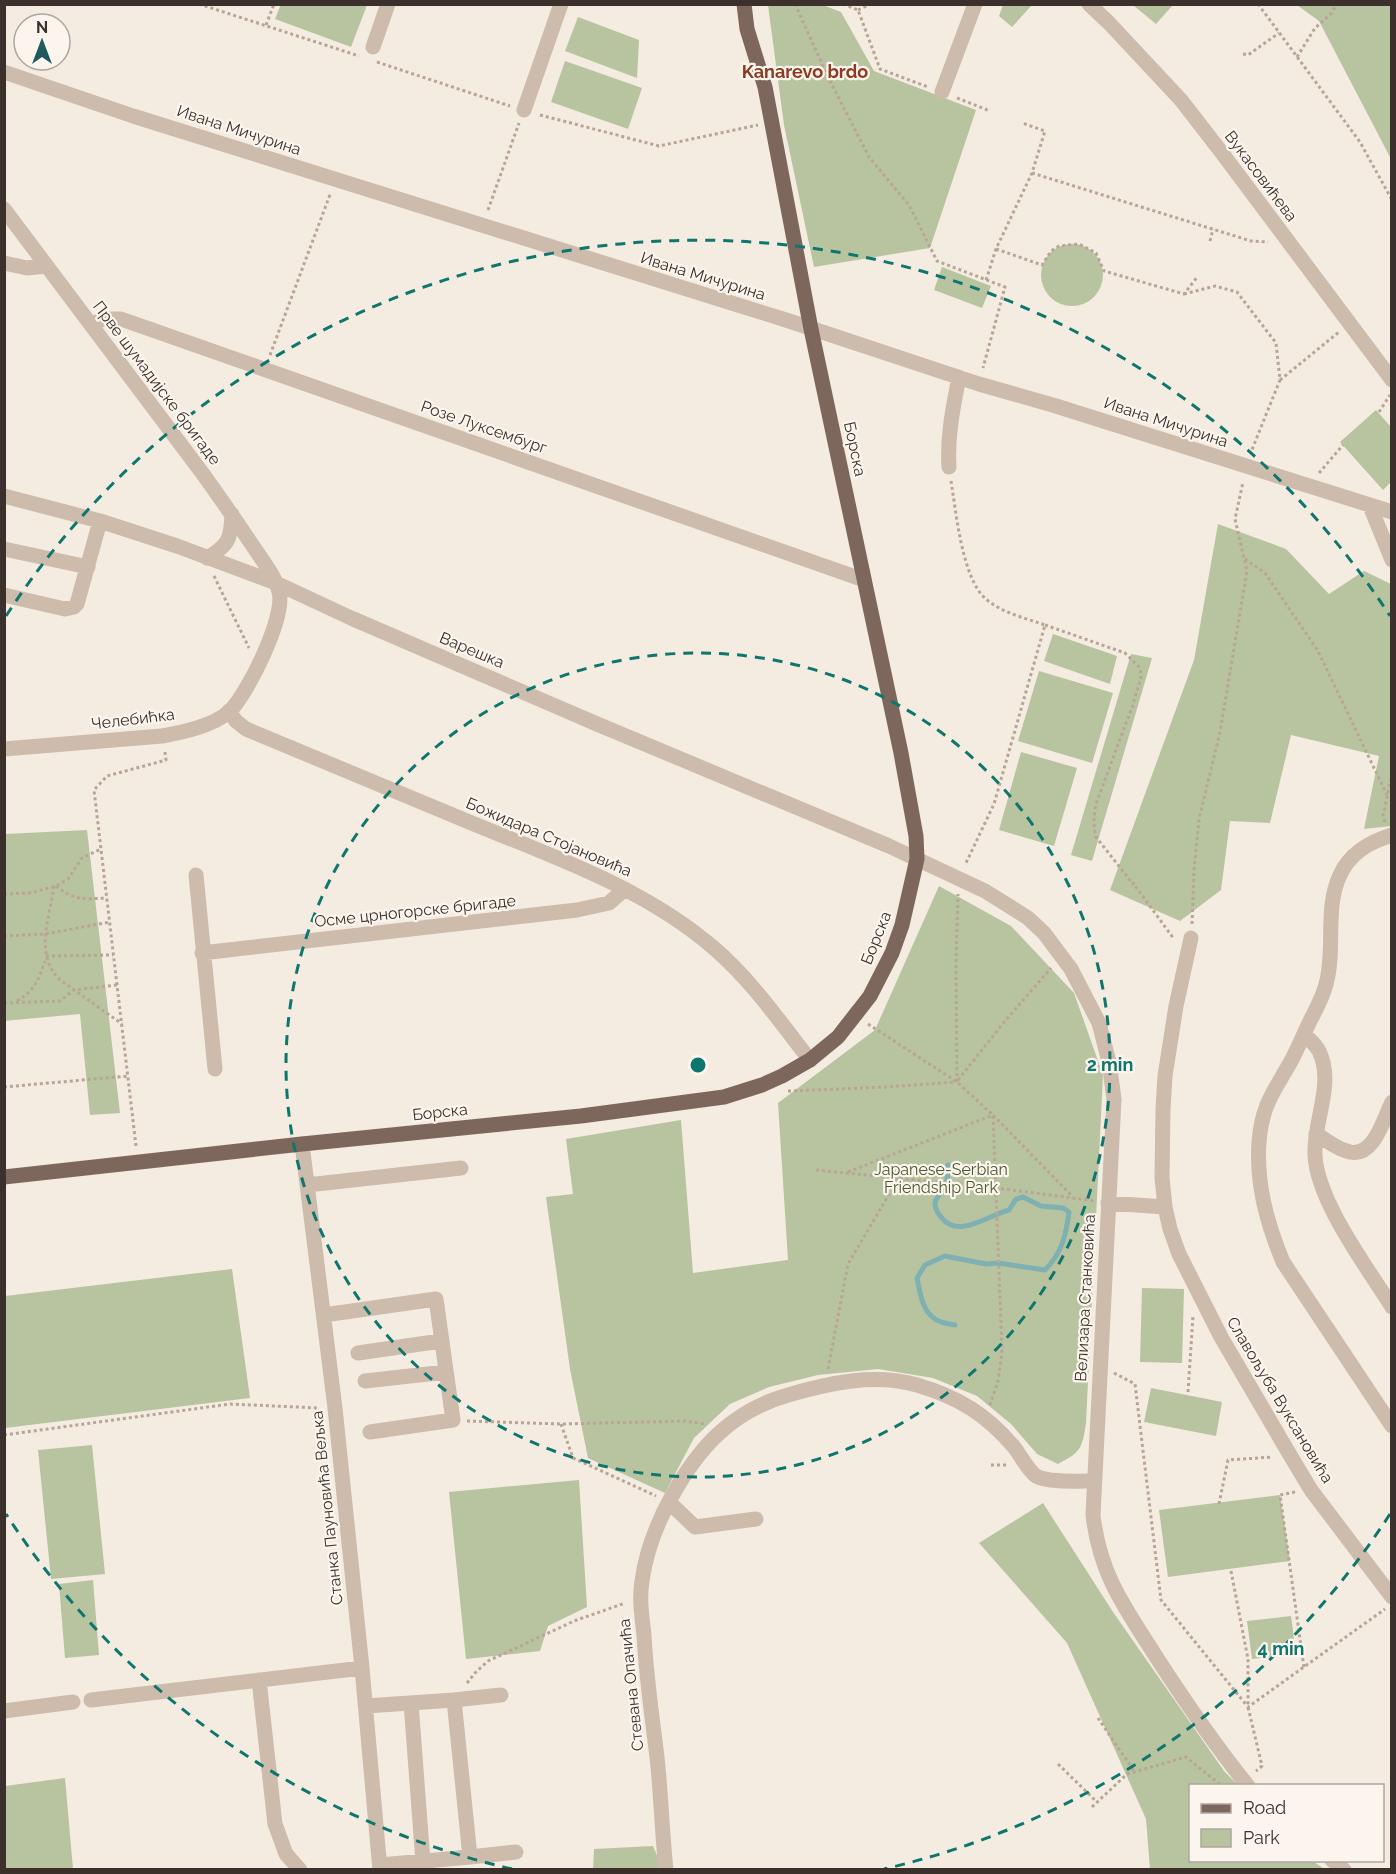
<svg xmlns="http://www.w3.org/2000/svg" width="1396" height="1874" font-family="Raleway,sans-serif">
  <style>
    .green { fill: #b8c4a0 }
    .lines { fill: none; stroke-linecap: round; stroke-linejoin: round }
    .stream { stroke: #7fb0b2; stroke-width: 5 }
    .path { stroke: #b9a596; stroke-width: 3; stroke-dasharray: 3 3; stroke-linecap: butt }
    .minor { stroke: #cdbbac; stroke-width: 15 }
    .major { stroke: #7d675c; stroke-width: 15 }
    .ring { fill: none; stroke: #0f766e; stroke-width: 3; stroke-dasharray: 10 8 }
    .labels { text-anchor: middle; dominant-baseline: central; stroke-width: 4.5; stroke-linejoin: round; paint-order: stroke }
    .street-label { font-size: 16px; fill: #3b302b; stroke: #fbf5ee }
    .park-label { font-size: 16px; fill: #4a5a2e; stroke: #fbf5ee }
    .neighbourhood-label { font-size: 18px; font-weight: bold; fill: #8c3b22; stroke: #fbf5ee }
    .centre { fill: #0f766e; stroke: #fbf5ee; stroke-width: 3 }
    .ring-label { font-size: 18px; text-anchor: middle; font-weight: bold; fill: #0f766e; stroke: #fbf5ee; stroke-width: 4.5; stroke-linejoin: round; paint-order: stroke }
  </style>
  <rect width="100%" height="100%" fill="#f4ebe1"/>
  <path class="green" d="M281,4h86v1l-16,42 -76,-28z
    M768,5h55l18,7 33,59 102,39 -46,138 -116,19 -30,-142z
    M1003,5v-1l29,1 -20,22 -13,-11z
    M1133,5h40l-17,19z
    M1297,5h94v154l-72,-138z
    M578,17l61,23 -2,38 -72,-27z
    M565,61l77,27 -14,41 -77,-27z
    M1041 275a31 31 0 1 1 62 0a31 31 0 1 1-62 0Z
    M942,267l49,19 -9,22 -48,-18z
    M1376,410l15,17v55l-8,8 -43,-48z
    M1218,524l68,25 43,45 35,-23 27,13v242l-27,3 15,-73 -88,-21 -21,88 -40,-2 -9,69 -41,31 -70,-31 84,-230z
    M1053,634l64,22 -7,28 -66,-23z
    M1131,654l21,4 -60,203 -21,-6z
    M1039,671l74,22 -21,70 -74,-22z
    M1021,752l56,16 -23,78 -55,-16z
    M87,830l33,283 -30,2 -10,-101 -76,7 1,-187z
    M939,886l72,40 63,67 29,82 -17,348c-4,26 -5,29 -28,41l-21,-10 -26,-30 -34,-28 -44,-18 -55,-9 -60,6 -49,12 -39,17 -36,34 -29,55 -77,-35 -18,-89 -24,-172 27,-3 -7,-55 115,-19 12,153 95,-13 -10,-157 97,-73z
    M232,1269l18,129 -245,30v-132z
    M1142,1288l42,1 -2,74 -42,-1z
    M1151,1388l71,14 -6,34 -72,-14z
    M92,1445l13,129 -54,5 -13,-129z
    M579,1480l8,127 -39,19 -8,25 -74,8 -17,-167z
    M1280,1495l10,66 -122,16 -9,-67z
    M1043,1503l70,109 111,159 14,14 -48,1v74l123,1 11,8h-174l-4,-50 -79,-176 -88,-100z
    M93,1580l6,75 -34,3 -6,-74z
    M1291,1616l5,38 -44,5 -5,-38z
    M65,1778l8,91h-68v-83z
    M653,1846l5,12v11l-65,1 1,-21z"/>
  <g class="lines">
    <path class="stream" d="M948,1165c0,6 0,13 -2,19 -2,7 -11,13 -11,20 0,4 3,10 6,13 17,23 47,-2 68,-7l7,-11 7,-2 18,9 22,2 6,4c-3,23 -7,41 -24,58l-47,-7 -12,1 -41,-8 -20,9 -8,13c3,14 5,33 18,41 5,4 14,5 20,6"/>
    <path class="path" d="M199,4l160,52
      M795,4l33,73 41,80 40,48 28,56 68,26 -22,81
      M843,4l15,6 22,59 48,18
      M1258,4l102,138 32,58
      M858,10l13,-6
      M266,25l8,-21
      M1243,54l5,1 31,-22
      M1297,57l18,-29 17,-15 4,-9
      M377,62l133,44
      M957,98l33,13
      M540,115l119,31 99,-21
      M1032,173l219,68 17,1
      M488,210l31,-87
      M1210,241l3,-12
      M996,249l46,16 9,-14 8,-5 20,-2 17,9 8,18 80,23 14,-18
      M986,280l10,-31 36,-76 13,-42 -23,-8
      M1184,294l31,-8 22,6 39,51 4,37 -29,72
      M270,355l61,-163
      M1280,380l59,-48
      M1379,412l11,-17
      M1319,473l24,-28
      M951,481c5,30 11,98 35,118 16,14 39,19 59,26l-51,179 -29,61
      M1245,559l20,14 53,78 69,144
      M214,576l35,72
      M1045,625l80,28 15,15 1,10 -9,29 -36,97c-2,12 -3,21 0,33l37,47v-1l41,56
      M1385,822l-2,-6 9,-42
      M54,886c-4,31 -20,68 5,93l63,45
      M56,886c19,15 27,13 51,12
      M4,894l26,-1 26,-7 12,-7 14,-21 19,-9
      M1192,924l2,-53 5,-52 21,-87 27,-161 -12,-52 8,-37
      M4,936l41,-2 65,-12
      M46,956l67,-1
      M17,1001c18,-11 21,-20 28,-40
      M4,1003l56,-2 14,-11 43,-5
      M868,1024l89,58 36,33 9,235 -4,31 -8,24
      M958,1080l47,-59 46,-53
      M957,1082l-1,-116 2,-72
      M4,1087l124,-11
      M788,1091l98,-4 70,-5
      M136,1146l-42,-356 13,-14 59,-16 -1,-8
      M816,1170l181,18 98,13
      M848,1172l145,-57 79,81
      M828,1369l20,-105 50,-85
      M1114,1373l21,11 26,216 87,107 137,-98
      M1188,1392l5,-76
      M467,1421l94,3 124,-3 21,3
      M561,1424l12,34 83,38
      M4,1435l226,-31 89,4
      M991,1465h16
      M1295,1492l-15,3 24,173
      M1219,1504l9,-44 45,-3
      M1231,1571l17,88v48l14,59 -6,5
      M467,1683l8,-10 13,-12 86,-40 51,-18
      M1098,1718l36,53
      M1058,1764l39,38
      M1092,1807l35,-33 59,-17 36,29"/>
    <path class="minor" d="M1089,4l20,19 72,77 41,53 170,227
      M373,47l15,-43
      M4,72l129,44 653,204 193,64 77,22 336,106
      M942,92l33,-88
      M524,110l37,-106
      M4,209c65,87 131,174 196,261 20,27 38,54 57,82 8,12 19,26 22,40 7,24 -31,101 -49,119 -17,15 -46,21 -68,25l-158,13
      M4,263l23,5 20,-2
      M91,325l12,-6h18l743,261
      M949,467c-2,-31 4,-59 10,-90
      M4,496l96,25 77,25 99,37 75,35 246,106 292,122 96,45 43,27 16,15 27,36 28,54 10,39 5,37 -21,416c7,60 31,91 62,140 29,45 59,89 93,131
      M1370,506l22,54
      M4,549l84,18
      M207,558c22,-13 24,-19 25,-44
      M4,595l61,14 9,-2 3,-3 23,-83
      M229,711l7,10 10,8c76,32 152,64 228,95 83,34 172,65 241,125 37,32 65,73 95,111
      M1392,835c-23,7 -42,18 -52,40 -16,34 -4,74 -14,109 -3,13 -10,25 -16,37 -7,14 -12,28 -20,42 -17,30 -28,42 -31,79 -3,42 8,81 24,120l109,164
      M196,875l19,194
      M1191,938l-15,68 -11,70 -2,33 -1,69 3,29 5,22 9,25 42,83 69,118 21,35 81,107
      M202,953l375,-43 32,-7 16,-14
      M1304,1034c5,5 12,11 15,17 16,33 -6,70 -4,104 2,46 52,112 77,152
      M1316,1134c10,6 22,16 34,18 24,5 33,-32 42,-50
      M302,1144l33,264 27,260 18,202
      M307,1185l154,-17
      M1108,1203l57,4
      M324,1315l112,-16 17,121 -83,12
      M358,1353l83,-12
      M365,1381l81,-9
      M669,1502l26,25 61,-8
      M259,1680l16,144 11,30 14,16
      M91,1700l271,-32
      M454,1700l47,-5
      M411,1703l12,159 -5,8
      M366,1706l88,-6 16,157 -90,8
      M4,1711l69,-9
      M470,1857l46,-5
      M1332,1860l12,10
      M666,1870c-4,-38 -5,-76 -9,-113 -5,-41 -11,-81 -13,-122 -2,-18 -5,-36 -2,-54 4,-30 15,-58 30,-85 27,-49 60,-85 116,-101 41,-12 86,-22 129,-10 41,12 69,29 97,62 7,9 13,22 22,29 12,7 44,5 59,5"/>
    <path class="major" d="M4,1177l298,-33 279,-28 143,-19 38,-12 20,-9 28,-16 28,-23 32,-41 22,-43 10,-28 15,-66 -1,-23 -15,-83 -90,-424 -46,-242 -18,-58 -3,-25"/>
  </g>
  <g class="ring">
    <circle cx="698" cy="1065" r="412"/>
    <path d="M1390 1514A825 825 0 0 1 884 1869M512 1869A825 825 0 0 1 6 1514M6 616A825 825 0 0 1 1390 616"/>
  </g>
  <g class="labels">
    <g class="street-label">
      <text transform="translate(239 130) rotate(18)">Ивана Мичурина</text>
      <text transform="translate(1261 176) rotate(53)">Вукасовићева</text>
      <text transform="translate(703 276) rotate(17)">Ивана Мичурина</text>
      <text transform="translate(157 383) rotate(53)">Прве шумадијске бригаде</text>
      <text transform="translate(1166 422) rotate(18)">Ивана Мичурина</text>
      <text transform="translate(484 427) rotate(19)">Розе Луксембург</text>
      <text transform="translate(855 449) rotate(78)">Борска</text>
      <text transform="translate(472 650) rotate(23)">Варешка</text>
      <text transform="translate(133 719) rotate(-7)">Челебићка</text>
      <text transform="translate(549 837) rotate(23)">Божидара Стојановића</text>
      <text transform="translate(415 911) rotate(-6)">Осме црногорске бригаде</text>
      <text transform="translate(876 938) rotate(-68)">Борска</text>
      <text transform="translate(440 1112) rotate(-6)">Борска</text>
      <text transform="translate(1085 1298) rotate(-87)">Велизара Станковића</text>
      <text transform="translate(1280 1400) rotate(59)">Славољуба Вуксановића</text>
      <text transform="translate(327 1508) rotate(-96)">Станка Пауновића Вељка</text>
      <text transform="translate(631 1685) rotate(-96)">Стевана Опачића</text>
    </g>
    <g class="park-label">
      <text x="941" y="1169">Japanese-Serbian<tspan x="941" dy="18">Friendship Park</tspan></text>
    </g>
    <g class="neighbourhood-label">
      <text x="805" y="71">Kanarevo brdo</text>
    </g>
  </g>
  <circle cx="698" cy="1065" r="9" class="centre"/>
  <g class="ring-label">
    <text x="1110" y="1071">2 min</text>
    <text x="1281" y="1655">4 min</text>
  </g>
  <rect width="1396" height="1874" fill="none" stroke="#3b302b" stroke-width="12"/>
  <rect x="1189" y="1784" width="195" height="78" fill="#fbf5ee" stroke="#aea6a0" stroke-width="1.5"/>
  <rect x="1201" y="1804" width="30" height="9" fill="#7d675c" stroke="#aea6a0" stroke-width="1.5"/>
  <text x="1243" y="1814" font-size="18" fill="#3b302b">Road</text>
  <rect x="1201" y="1829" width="30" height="18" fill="#b8c4a0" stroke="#aea6a0" stroke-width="1.5"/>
  <text x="1243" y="1844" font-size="18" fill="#3b302b">Park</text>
  <g transform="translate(42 42)"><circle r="28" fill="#fbf5ee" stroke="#aea6a0" stroke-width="1.5"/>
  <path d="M0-4.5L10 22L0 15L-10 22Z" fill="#1f5a5e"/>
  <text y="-9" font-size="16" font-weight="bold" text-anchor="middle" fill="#3b302b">N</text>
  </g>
</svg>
